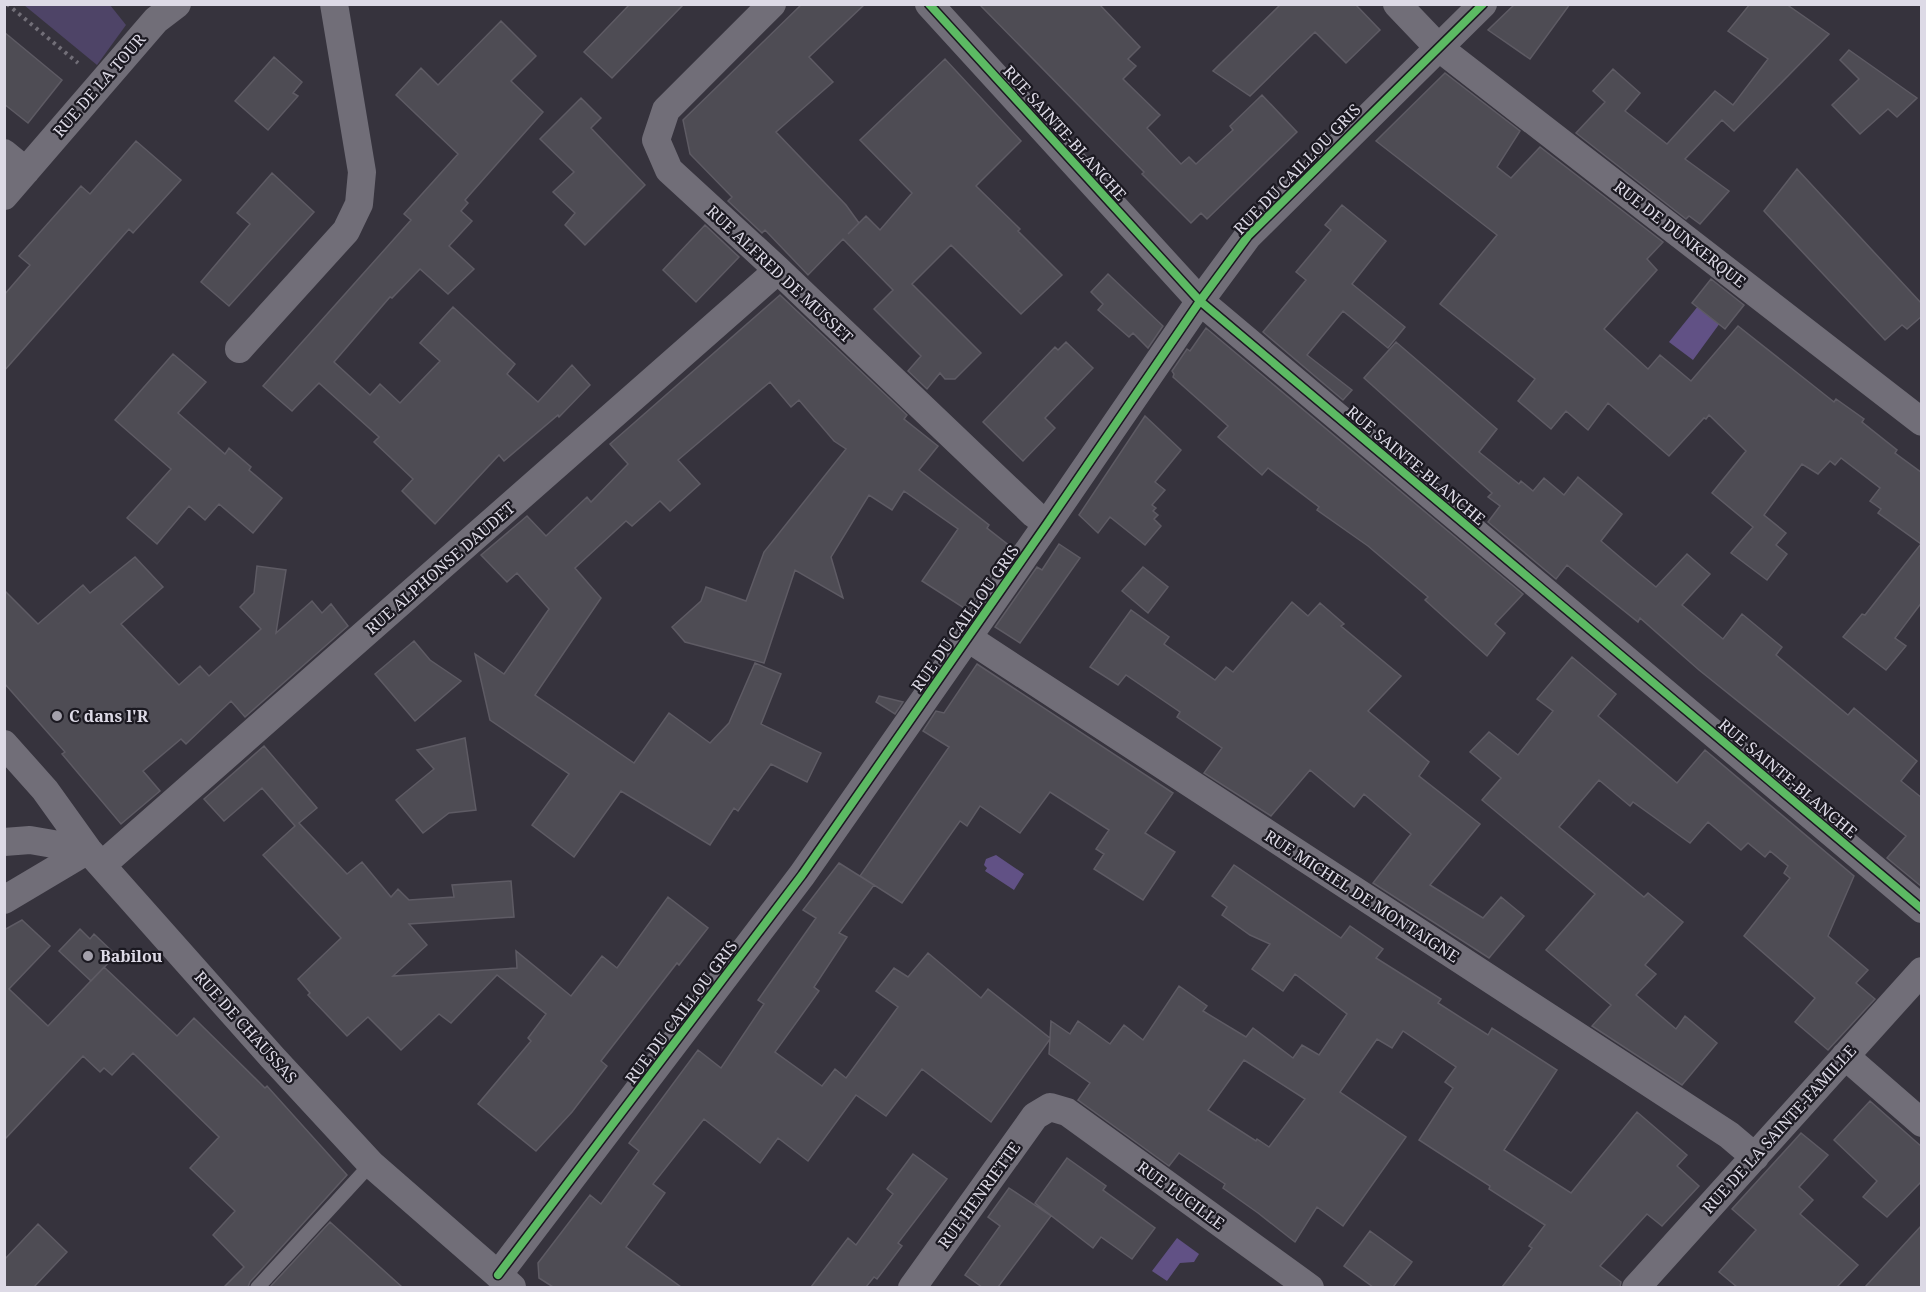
<svg xmlns="http://www.w3.org/2000/svg" width="1926" height="1292" font-family="'Noto Serif',serif">
  <style>
    .green { fill: #4e4467 }
    .water { fill: #615185 }
    .building { fill: #4e4c54; stroke: #5e5b64; stroke-width: 1.5; fill-rule: evenodd }
    .lines { fill: none; stroke-linecap: round; stroke-linejoin: round }
    .path { stroke: #726f78; stroke-width: 4; stroke-dasharray: 3 4.5; stroke-linecap: butt }
    .lane { stroke: #716e78; stroke-width: 14 }
    .street { stroke: #716e78; stroke-width: 28 }
    .cycleway-casing { stroke: #1b1921; stroke-width: 11 }
    .cycleway { stroke: #5cba63; stroke-width: 8 }
    .poi-dot { fill: #a3a0ab; stroke: #1b1921; stroke-width: 2 }
    .labels { text-anchor: middle; dominant-baseline: central; stroke-width: 4.5; stroke-linejoin: round; paint-order: stroke }
    .street-label { font-size: 16px; fill: #dddae6; stroke: #1b1921 }
    .poi-label { font-size: 16px; font-weight: bold; fill: #dddae6; stroke: #1b1921; text-anchor: start }
  </style>
  <rect width="100%" height="100%" fill="#36333d"/>
  <path class="green" d="M24,5h86l16,20 -29,40z"/>
  <path class="water" d="M1707,295l13,28 -27,37 -24,-18z
    M996,855l28,19 -10,16 -29,-19 2,-3 -3,-3 2,-6z
    M1177,1238l22,16 -5,8 -14,1 -13,18 -15,-10z"/>
  <path class="building" d="M630,4h54l-72,74 -28,-26z
    M802,4h63l-56,53 24,25 -57,50 70,73 13,18 -11,11 18,-18 14,14 32,-37 -52,-53 85,-81 76,82 -45,45 44,43 -2,2 44,44 -41,39 -70,-69 -39,39 69,69 -26,26h-10l-5,-6 -13,16 -19,-18 13,-15 -47,-47 19,-19 -50,-51 -35,36 -43,-45 -3,3 -34,-32 4,-4 -42,-43 -7,-34z
    M979,4h120l41,43 -12,12 8,7 -13,13 37,36 -13,13 34,36 8,-7 7,7 37,-34 -3,-4 32,-31 35,37 -90,87 -6,-6 -10,10 -49,-49 2,-2z
    M1281,4h74l25,26 -34,33 -31,-31 -65,64 -37,-25z
    M1515,4h55l-40,55 -42,-29z
    M1750,4h36l43,30 -95,97 -12,-11 -37,39 44,32 -29,33 -11,-8 -3,3 -110,-86 29,-31 -12,-11 20,-22 27,24 -15,18 42,33 48,-53 18,14 35,-46 -40,-28z
    M501,21l35,35 -25,25 32,31 -78,88 3,3 -7,8 11,10 -23,25 25,23 -26,25 -28,-25 -28,29 -2,-1 -56,65 36,33 10,-11 20,19 40,-42 -20,-18 33,-36 62,57 -8,10 31,28 34,-37 18,20 -31,32 -1,-2 -54,46 -5,-6 -64,69 -33,-33 11,-12 -39,-37 5,-5 -60,-54 -27,28 -29,-25 148,-166 -7,-6 54,-60 -62,-59 25,-27 17,17z
    M4,32l58,48 -34,43 -24,-19z
    M1849,50l68,48 -20,19 -9,-8 -28,25 -28,-29 27,-26 -19,-19z
    M274,57l28,25 -9,11 5,3 -30,34 -33,-29z
    M1445,73l75,58 -23,36 14,11 29,-31 123,95 -16,17 10,11 -53,59 44,40 12,-14 31,26 47,-55 96,76 2,-3 28,20 -2,3 35,28 -2,3 27,20v129l-27,36 11,8 -20,24 -43,-33 19,-23 3,1 56,-71 -43,-31 3,-4 -11,-8 10,-13 -39,-30 -6,7 -5,-4 -12,13 -16,-10 -38,51 22,18 -10,12 11,9 -20,26 -36,-27 22,-26 -41,-34 34,-42 -37,-36 -3,4 -2,-1 -35,38 -61,-53 -20,27 -22,-19 -15,18 -33,-28 17,-22 -95,-75 57,-69 -121,-94z
    M581,98l20,20 -10,10 54,57 -60,60 -20,-20 10,-12 -22,-21 21,-20 -34,-33z
    M136,141l45,39 -48,53 -4,-4 -125,142v-76l26,-30 -11,-9 62,-70 9,8z
    M1797,169l125,135v12l-15,13 -5,-4 -17,15 -121,-129z
    M272,173l42,39 -85,94 -28,-24 49,-58 -13,-11z
    M1342,205l44,36 -34,43 53,43 -17,21 -45,-37 -36,44 45,35 -9,10 -80,-68 43,-52 -10,-8 35,-42 -6,-5z
    M705,225l34,32 -43,45 -33,-32z
    M1108,274l55,52 -15,22 -15,-15 -4,4 -31,-27 5,-6 -12,-12z
    M1711,279l33,26 -19,24 -33,-26z
    M780,295l127,120 -3,4 34,27 -19,24 70,55 -2,3 24,19 -44,63 -45,-29 36,-52 -54,-38 -12,19 -23,-15 -38,62 12,41 -48,-28 -31,93 -79,-21 -13,-15 29,-26 5,-14 40,14 18,-49 82,-103 -12,-8 -35,-41 -8,7 -21,-25 -92,78 22,24 -30,27 -10,-10 -28,25 -6,-5 -51,47 26,30 -66,97 99,68 35,-50 41,30 19,-20 26,-60 26,11 -20,50 60,29 -14,29 -36,-18 -33,47 -4,-3 -24,37 -89,-54 -47,66 -42,-32 37,-51 -79,-54 -15,-66 29,20 45,-65 -32,-36 -10,9 -26,-27 46,-39 19,20 41,-39 4,5 37,-38 -18,-20z
    M1206,328l317,266 -28,30 10,9 -18,23 -62,-56 3,-3 -60,-51 -51,-36 2,-3 -51,-39 -6,7 -44,-38 10,-11 -55,-49 1,-3 -2,-3 15,-22 3,2z
    M1066,342l27,26 -48,50 10,10 -32,33 -40,-39 72,-75 3,3z
    M1396,342l101,87 -18,23 40,32 2,-3 12,10 11,-13 20,17 14,-18 44,37 -21,27 27,23 28,23 31,-33 23,20 -28,31 41,34 19,-25 40,33 -6,8 72,60 6,-7 63,53 -16,20 21,17v89l-35,-29 19,-22 -207,-166 -59,-52 -2,4 -71,-57 -11,14 -68,-57 12,-16 -12,-9 4,-4 -128,-115z
    M173,354l33,28 -28,31 47,41 4,-6 22,19 -2,3 33,28 -29,35 -34,-29 -14,16 -16,-14 -32,38 -30,-26 44,-49 -56,-49z
    M1145,416l36,34 -26,32 10,8 -13,15 4,3 -3,3 5,4 -4,4 7,7 -16,19 -35,-28 -12,16 -19,-18z
    M1059,544l21,14 -60,85 -25,-16 42,-60 5,3z
    M135,557l28,30 -42,37 58,61 21,-19 9,10 52,-47 -21,-22 14,-14 3,-27 29,4 -10,63 36,-32 10,12 9,-9 17,22 -103,91 -14,-16 -45,43 -5,-5 -38,32 17,20 -39,33 -59,-70 3,-2 -61,-69v-93l34,34 45,-39 7,8z
    M1143,567l25,20 -20,26 -26,-22z
    M1292,602l16,14 12,-13 24,21 -3,2 60,50 -33,35 61,51 -10,14 61,48 -50,61 53,33 18,-21 23,19 -35,42 -116,-75 38,-49 -47,-40 -10,13 -44,-37 -39,46 -67,-43 18,-25 -45,-31 3,-5 -54,-37 -8,10 -28,-18 41,-57 38,27 -5,7 51,36 11,-13 7,5z
    M414,641l16,19 31,21 -46,40 -40,-47z
    M1572,657l44,37 -18,22 79,67 28,-33 149,126 -26,60 40,34 -12,13 19,16 -47,51 -33,-28 20,-24 -71,-62 46,-58 -6,-5 4,-7 -18,-15 -5,6 -17,-14 -7,7 -33,-28 -18,21 -57,-41 -3,4 -31,-26 -40,47 85,70 4,-4 35,29 -38,43 11,9 -20,21 40,34 9,-13 32,27 -35,42 -90,-59 19,-21 -65,-55 49,-56 -113,-94 19,-22 -31,-26 19,-20 29,23 35,-44 -16,-12z
    M977,664l196,129 -28,40 30,19 -32,48 -49,-31 10,-15 -8,-5 13,-19 -59,-38 -30,41 -40,-27 -13,20 -7,-5 -58,82 -42,-27 89,-129 -26,-16 13,-20 8,2z
    M879,696l24,6 -8,12 -19,-12z
    M465,738l11,72 -27,3 -26,20 -27,-33 38,-31 -17,-19z
    M264,746l53,62 -18,15 48,51 15,-12 29,35 7,-8 11,11 45,-3 -2,-12 59,-4 3,36 -105,7 18,21 -34,31 124,-8 -1,-17 55,45 31,-40 15,12 51,-71 40,31 -29,37 -2,-2 -76,98 6,5 -35,46 -36,39 -58,-47 53,-63 -3,-3 18,-24 -49,-39 -46,48 -12,-9 -38,36 -33,-33 -21,19 -39,-41 2,-2 -12,-14 43,-41 -78,-83 32,-29 -33,-38 -38,33 -20,-22z
    M839,863l35,22 -35,48 8,4 -33,50 5,4 -44,61 47,34 13,-17 11,9 52,-71 -22,-16 18,-23 14,9 20,-24 53,45 7,-9 62,49 1,-17 19,13 8,-13 32,23 14,-19 19,15 36,-54 28,20 -4,5 43,26 7,-9 40,30 9,-13 17,10 28,-41 -52,-40 -12,17 -31,-22 18,-25 -20,-9 -28,-20 5,-8 -15,-11 22,-31 107,73 9,-12 33,23 -7,9 65,41 -3,4 50,32 4,-7 65,42 -53,80 67,43 66,-81 50,43 -10,11 22,20 -37,40 -15,-12 -47,52 21,16 -1,5h-118l30,-39 -3,-2 16,-21 -56,-36 1,-3 -71,-46 34,-52 -8,-6 11,-15 -53,-36 -11,17 -15,-9 -37,53 66,45 -63,89 -26,-19 -22,35 -37,-29 -35,-25 2,-4 -46,-31 -10,13 -91,-66 12,-17 -41,-29 1,-15 -59,83 -69,-53 -36,47 -30,-21 -48,66 -30,-23 -18,25 -56,-44 -51,65 12,9 -39,54 55,40h-128l-14,-9 -1,-15 52,-68 11,9 38,-53 -10,-8 69,-93 23,18 43,-64 -6,-4 58,-82 -13,-8zM1244,1060l61,39 -36,48 -12,-8 -1,2 -48,-31z
    M22,920l28,26 -41,43 39,37 56,-59 73,69 17,-18 71,70 2,-2 80,89 -97,107 -2,5h-24l20,-20 -31,-32 22,-24 -45,-43 29,-31 -86,-84 -21,22 -8,-7 -4,4 -17,-16 -79,84v-210z
    M80,929l10,10 4,-5 22,21 -25,26 -32,-30z
    M1870,1101l52,46v34l-35,36 -24,-20 14,-16 -43,-41z
    M1801,1133l27,22 -29,32 14,13 -13,14 58,51 -21,22h-100l-18,-15 37,-42 -24,-21z
    M913,1154l34,25 -49,64 4,3 -25,33 -3,-2 -8,10h-55l37,-49 8,7 37,-51 -6,-5z
    M1067,1158l39,28 -3,4 52,38 -23,31 -31,-22 -8,11 -58,-45z
    M1009,1188l42,28 -53,71h-16l-17,-12 35,-49 -12,-9z
    M330,1222l72,65h-132z
    M38,1224l29,28 -33,35h-30v-27z
    M1922,1225v62h-57z
    M1370,1231l42,31 -19,25h-20l-29,-21z"/>
  <g class="lines">
    <path class="path" d="M7,4l71,59"/>
    <path class="lane" d="M257,1288l114,-124"/>
    <path class="street" d="M772,4l-106,106 -10,30 13,30 109,100 256,244 13,10
      M929,4l271,297 722,608
      M1397,4l41,43 484,375
      M4,153l22,18
      M4,196l152,-176 21,-16
      M239,349l107,-118 13,-27 3,-32 -28,-168
      M968,638l761,497 26,22
      M4,744l41,46 43,60 184,207 99,107 141,123
      M4,842l26,-2 58,10
      M102,865l676,-595
      M4,900l84,-50
      M1845,1056l77,67
      M498,1275l304,-400 245,-351 153,-223 48,-65 235,-232
      M912,1288l123,-172 15,-9 17,5 243,176
      M1636,1288l286,-317"/>
    <g class="cycleway-casing">
      <path id="cycleway" d="M929,4l271,297 722,608
        M498,1275l304,-400 245,-351 153,-223 48,-65 235,-232"/>
    </g>
    <use href="#cycleway" class="cycleway"/>
  </g>
  <g class="poi-dot">
    <circle cx="57" cy="716" r="6"/>
    <circle cx="88" cy="956" r="6"/>
  </g>
  <g class="labels">
    <g class="street-label">
      <text transform="translate(99 85) rotate(-49)">RUE DE LA TOUR</text>
      <text transform="translate(1065 133) rotate(48)">RUE SAINTE-BLANCHE</text>
      <text transform="translate(1297 169) rotate(-46)">RUE DU CAILLOU GRIS</text>
      <text transform="translate(1680 234) rotate(38)">RUE DE DUNKERQUE</text>
      <text transform="translate(780 274) rotate(43)">RUE ALFRED DE MUSSET</text>
      <text transform="translate(1416 465) rotate(40)">RUE SAINTE-BLANCHE</text>
      <text transform="translate(440 568) rotate(-41)">RUE ALPHONSE DAUDET</text>
      <text transform="translate(965 618) rotate(-55)">RUE DU CAILLOU GRIS</text>
      <text transform="translate(1788 778) rotate(40)">RUE SAINTE-BLANCHE</text>
      <text transform="translate(1362 896) rotate(33)">RUE MICHEL DE MONTAIGNE</text>
      <text transform="translate(681 1012) rotate(-53)">RUE DU CAILLOU GRIS</text>
      <text transform="translate(246 1027) rotate(48)">RUE DE CHAUSSAS</text>
      <text transform="translate(1779 1129) rotate(-48)">RUE DE LA SAINTE-FAMILLE</text>
      <text transform="translate(979 1195) rotate(-54)">RUE HENRIETTE</text>
      <text transform="translate(1181 1195) rotate(36)">RUE LUCILLE</text>
    </g>
    <g class="poi-label">
      <text x="69" y="716">C dans l'R</text>
      <text x="100" y="956">Babilou</text>
    </g>
  </g>
  <rect width="1926" height="1292" fill="none" stroke="#dddae6" stroke-width="12"/>
</svg>
